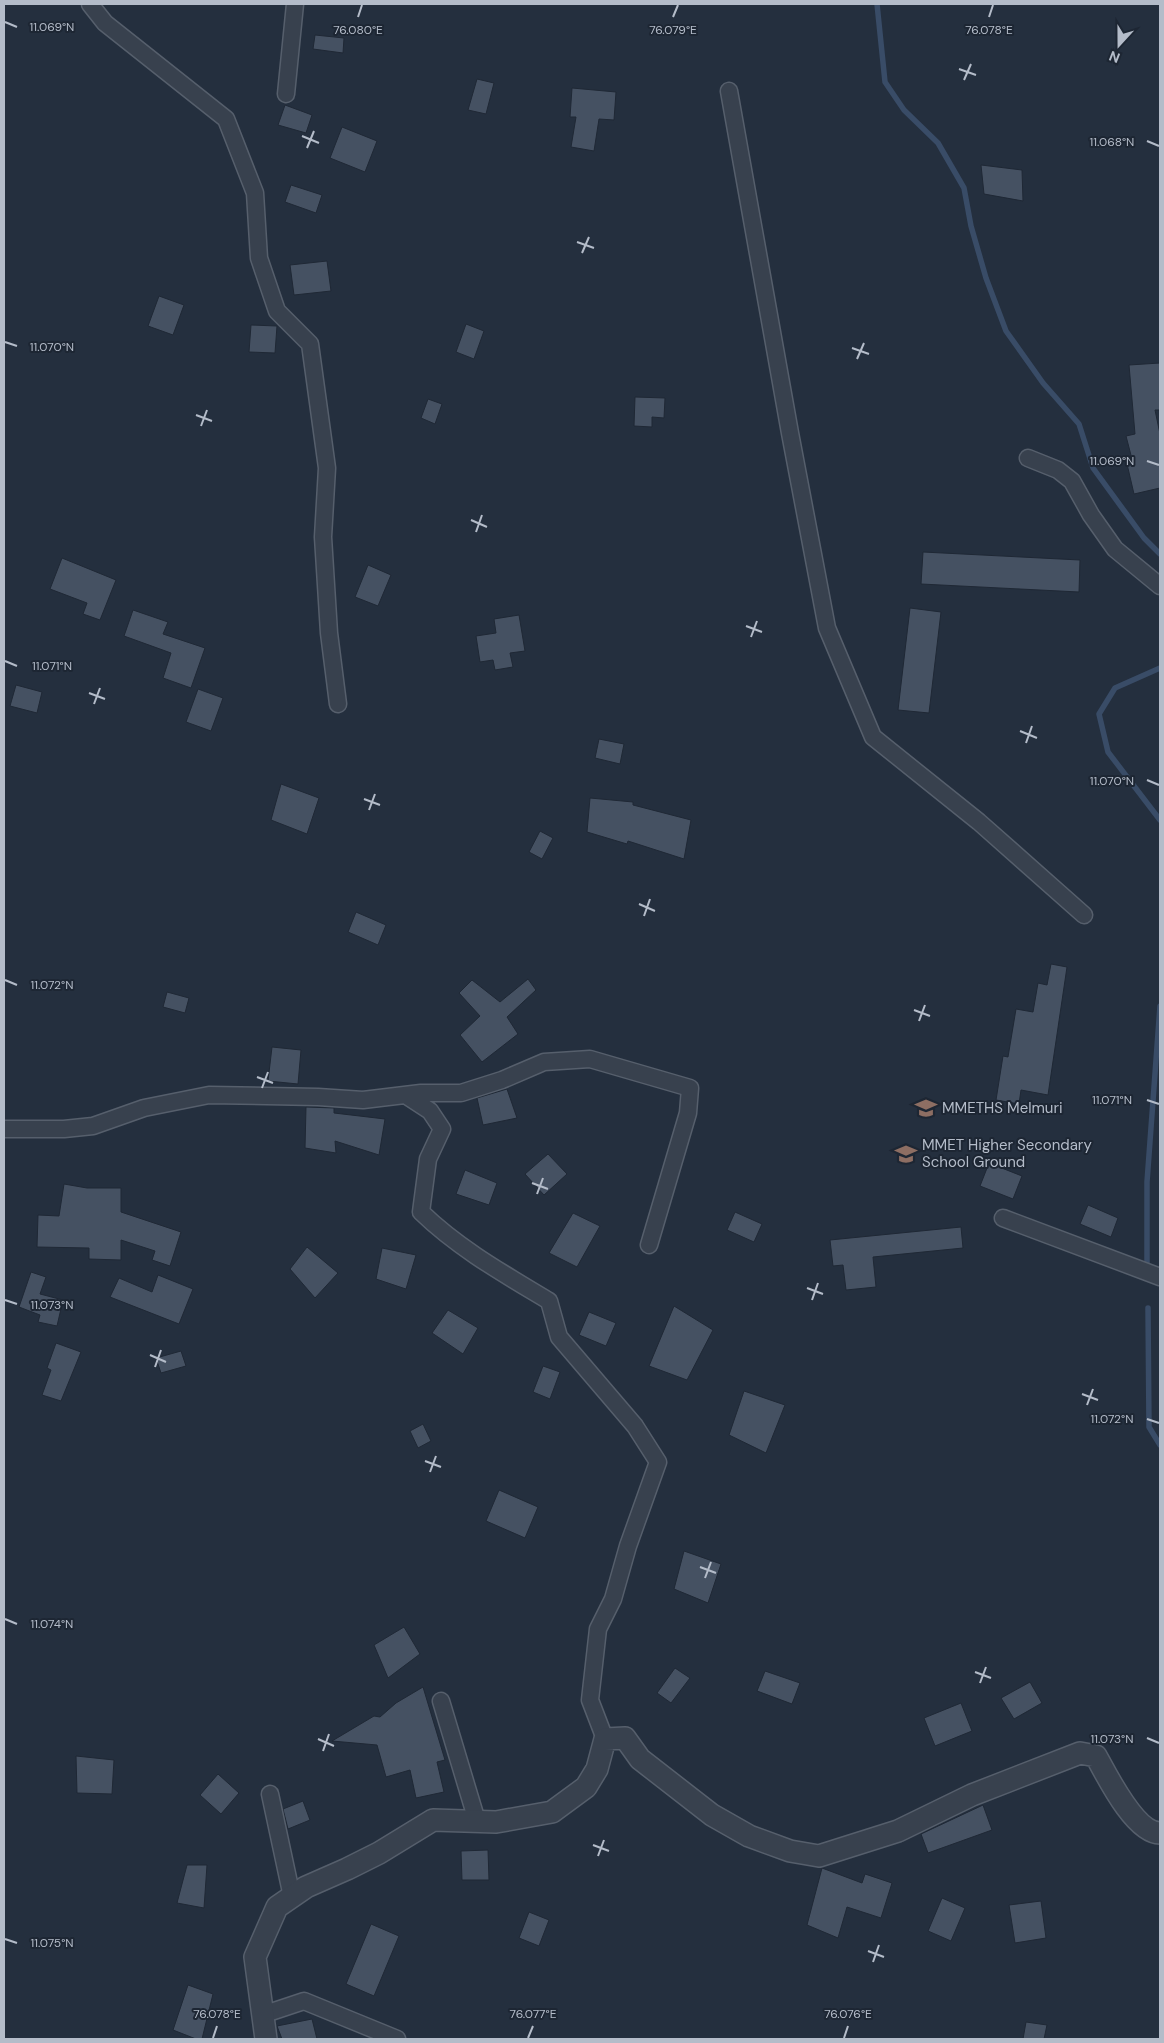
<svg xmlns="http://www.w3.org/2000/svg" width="1164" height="2043" font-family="'DM Sans',sans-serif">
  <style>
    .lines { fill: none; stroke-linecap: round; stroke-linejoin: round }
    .stream { stroke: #394c67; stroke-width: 5.5 }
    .building { fill: #455162; stroke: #1f2835 }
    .minor-casing { stroke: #565f6c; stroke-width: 19 }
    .tertiary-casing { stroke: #565f6c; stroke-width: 24 }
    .minor { stroke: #38414e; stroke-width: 16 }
    .tertiary { stroke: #38414e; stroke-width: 21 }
    .ticks { fill: none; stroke: #b4bcc9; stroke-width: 2 }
    .labels { text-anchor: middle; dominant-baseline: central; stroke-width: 4; stroke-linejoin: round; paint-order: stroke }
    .poi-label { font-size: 15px; fill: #b4bcc9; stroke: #1d2633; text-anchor: start }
    .ticks-label { font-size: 12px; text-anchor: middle; fill: #b4bcc9; stroke: #1d2633; stroke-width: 4; stroke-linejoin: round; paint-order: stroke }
  </style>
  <rect width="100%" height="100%" fill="#242f3e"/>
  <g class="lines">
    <path class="stream" d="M877,4l8,78 19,28 34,33 26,45 7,38 15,52 20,53 37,52 36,41 14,44 51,70 16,16
      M1160,668l-45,20 -16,26 9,38 52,68
      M1147,1270v-88l13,-176
      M1148,1308l1,119 11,18"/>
  </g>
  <path class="building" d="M315,35l29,3 -1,15 -30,-4z
    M477,79l17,4 -8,31 -18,-4z
    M572,88l44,4 -2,28 -15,-1 -5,32 -23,-4 5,-30h-6z
    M285,105l27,10 -6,18 -28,-8z
    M342,127l35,14 -12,31 -35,-14z
    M981,165l41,5 1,31 -39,-7z
    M291,185l31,10 -6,18 -31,-11z
    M327,261l4,30 -37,4 -4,-30z
    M159,296l25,9 -11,30 -25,-9z
    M466,324l18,7 -10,28 -18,-7z
    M251,325l26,1 -2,27 -26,-1z
    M1160,363v47h-5l5,24v54l-26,6 -7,-30 6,-1 -7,-27 9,-2 -6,-69z
    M635,397l30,1 -1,20 -12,-1v10l-18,-1z
    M428,399l14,5 -7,20 -14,-6z
    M923,552l157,8 -1,32 -158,-8z
    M62,558l54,22 -16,40 -17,-6 4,-11 -37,-14z
    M368,565l23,10 -13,31 -23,-9z
    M910,608l31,4 -12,101 -31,-3z
    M133,610l35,12 -5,12 42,14 -14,40 -28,-10 8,-25 -47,-17z
    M519,615l6,36 -15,2 3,14 -18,3 -2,-10 -13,2 -4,-26 20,-3 -2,-14z
    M16,685l26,7 -5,21 -27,-7z
    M198,689l25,9 -12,33 -25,-9z
    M599,739l25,5 -4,20 -25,-6z
    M281,784l38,14 -12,36 -36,-14z
    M590,798l43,4v3l58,15 -7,39 -56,-18 -1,3 -40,-12z
    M540,831l13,7 -11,21 -13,-7z
    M356,912l30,13 -8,20 -30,-13z
    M1051,964l16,3 -19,128 -27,-5 -2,14 -23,-4 7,-44 5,1 8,-48 17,3 5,-29 9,2z
    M528,979l8,11 -29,27 11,17 -36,28 -22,-27 20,-19 -21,-23 13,-13 28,22z
    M167,992l22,6 -4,15 -22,-6z
    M272,1047l29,3 -3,34 -30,-3z
    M507,1089l10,29 -34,7 -6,-27z
    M306,1107l28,1v5l51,6 -6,36 -44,-14 1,12 -31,-5z
    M548,1154l19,20 -23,21 -19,-21z
    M989,1163l33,13 -9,23 -33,-13z
    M465,1170l32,13 -8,22 -33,-11z
    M64,1184l23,4h34v24l60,20 -11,34 -18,-6 3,-9 -34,-11v20l-32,-1v-11l-52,-1 1,-32 21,1z
    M1088,1205l30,13 -7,19 -31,-13z
    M735,1212l27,12 -8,18 -27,-12z
    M573,1213l27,13 -23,41 -28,-14z
    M961,1227l2,21 -90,9 3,30 -30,3 -3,-25 -10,1 -3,-26z
    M307,1247l31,26 -23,25 -25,-29z
    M382,1248l34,7 -10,34 -30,-10z
    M31,1272l15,5 -6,17 23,6 -6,26 -19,-4 2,-7 -21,-8z
    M158,1275l35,14 -14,35 -69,-27 9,-19 33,14z
    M674,1306l39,24 -26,50 -38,-14z
    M448,1310l30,18 -15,26 -31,-21z
    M589,1312l27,11 -10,23 -27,-11z
    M56,1343l25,9 -20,49 -19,-6 9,-25 -4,-2z
    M181,1351l5,15 -25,7 -5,-15z
    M543,1366l17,6 -10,27 -17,-7z
    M744,1391l41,14 -19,48 -37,-18z
    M423,1424l8,17 -13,7 -8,-17z
    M499,1490l39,17 -13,31 -39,-17z
    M684,1551l37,13 -13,39 -34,-14z
    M404,1627l16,27 -32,24 -14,-33z
    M675,1668l15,10 -19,25 -14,-10z
    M765,1671l35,12 -8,21 -35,-13z
    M1030,1682l12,21 -28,16 -13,-21z
    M423,1687l22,73 -8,2 7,30 -28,6 -6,-28 -24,7 -9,-32 -45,-4 42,-25 6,1 16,-14z
    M961,1703l11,28 -37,15 -11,-28z
    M76,1756l38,4 -2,34 -35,-1z
    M218,1774l21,19 -18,21 -21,-19z
    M303,1801l7,19 -22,9 -5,-20z
    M983,1805l9,25 -64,23 -7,-19z
    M488,1850l1,30h-27l-1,-29z
    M187,1865h20l-3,43 -27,-5z
    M822,1868l40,15 3,-9 27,9 -11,35 -34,-11 -9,31 -31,-13z
    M942,1898l23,10 -14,33 -23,-10z
    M1041,1901l5,37 -31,5 -6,-38z
    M529,1912l20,8 -10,26 -20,-8z
    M371,1924l28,12 -25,60 -28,-12z
    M188,1985l25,9 -11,45h-6l-23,-9z
    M312,2019l5,20h-35l-5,-13z
    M1026,2022l21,3 -3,14h-21z"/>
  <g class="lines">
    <g class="minor-casing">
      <path id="minor" d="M90,4l15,19 121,96 29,74 4,65 18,53 33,33 17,124 -4,69 6,96 9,71
        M729,91l61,342 37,195 46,109 106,85 105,93
        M286,94l9,-90
        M1028,458l30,12 14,11 19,34 24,34 45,37
        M407,1096l23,15 12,18 -14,30 -7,53c37,36 83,62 128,89l10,36 76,89 23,36 -30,84 -15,53 -15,30 -8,71 15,39
        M4,1129h60l29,-3 51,-18 65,-13 109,2 45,3 58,-7h40l41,-13 42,-18 46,-3 100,29 -2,25 -39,132
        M1003,1218l157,59
        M441,1701l36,120
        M270,1794l22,103
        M262,2015l42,-14 93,38"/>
    </g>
    <g class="tertiary-casing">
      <path id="tertiary" d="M266,2039l-11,-82 22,-50 29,-20 41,-18 32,-16 54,-33 63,2 56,-10 34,-25 11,-18 8,-30 20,-1 15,21 72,56 37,21 41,15 29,5 79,-25 74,-36 108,-42 16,3c11,20 39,77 64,77"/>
    </g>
    <use href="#minor" class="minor"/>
    <use href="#tertiary" class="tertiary"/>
  </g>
  <path class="ticks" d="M358,17l4,-12M673,17l5,-12M989,17l4,-12M5,22l12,5M959,69l17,6M964,80l7,-16M302,136l17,7M1147,141l12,5M307,148l7,-17M577,242l17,6M582,253l7,-16M5,342l12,4M852,348l17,6M857,359l7,-16M196,415l16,6M201,426l6,-16M1147,461l12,4M471,520l16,7M476,532l6,-17M746,626l16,6M751,637l6,-16M5,661l12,5M89,693l16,6M94,704l6,-16M1020,731l17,7M1026,743l6,-17M1147,780l12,5M364,799l16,6M369,810l6,-16M639,904l16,7M644,916l6,-17M5,980l12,5M914,1010l16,6M919,1021l6,-16M257,1077l16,6M262,1088l6,-16M1147,1100l12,4M532,1183l16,6M537,1194l6,-16M807,1288l16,6M5,1300l12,4M812,1300l6,-17M150,1355l16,7M155,1367l6,-17M1082,1394l16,6M1087,1405l6,-16M1147,1419l12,4M425,1461l16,6M430,1472l6,-16M700,1567l16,6M705,1578l6,-16M5,1619l12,5M975,1672l16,6M980,1683l6,-16M1147,1738l12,5M318,1739l16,7M323,1751l6,-17M593,1845l16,6M598,1856l6,-16M5,1939l12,4M868,1951l16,6M873,1962l6,-17M213,2038l4,-12M528,2038l5,-12M844,2038l4,-12"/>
  <defs>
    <g id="school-bare" transform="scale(1.725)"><path d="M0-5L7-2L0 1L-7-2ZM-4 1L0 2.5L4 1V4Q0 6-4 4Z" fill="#8d6e63" stroke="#1d2633" stroke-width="2.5" paint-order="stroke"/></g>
  </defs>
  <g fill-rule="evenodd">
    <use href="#school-bare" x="926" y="1108"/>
    <use href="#school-bare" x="906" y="1154"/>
  </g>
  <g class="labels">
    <g class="poi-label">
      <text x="942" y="1108">MMETHS Melmuri</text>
      <text x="922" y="1145">MMET Higher Secondary<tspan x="922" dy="17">School Ground</tspan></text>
    </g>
  </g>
  <g class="ticks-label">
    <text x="52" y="31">11.069°N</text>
    <text x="358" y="34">76.080°E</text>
    <text x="989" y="34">76.078°E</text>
    <text x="673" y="34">76.079°E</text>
    <text x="1112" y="146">11.068°N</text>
    <text x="52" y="351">11.070°N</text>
    <text x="1112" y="465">11.069°N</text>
    <text x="52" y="670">11.071°N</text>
    <text x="1112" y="785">11.070°N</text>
    <text x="52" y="989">11.072°N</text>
    <text x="1112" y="1104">11.071°N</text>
    <text x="52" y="1309">11.073°N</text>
    <text x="1112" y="1423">11.072°N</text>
    <text x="52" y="1628">11.074°N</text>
    <text x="1112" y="1743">11.073°N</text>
    <text x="52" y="1947">11.075°N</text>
    <text x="217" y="2018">76.078°E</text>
    <text x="533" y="2018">76.077°E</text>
    <text x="848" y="2018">76.076°E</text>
  </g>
  <rect width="1164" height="2043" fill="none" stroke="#b4bcc9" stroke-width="10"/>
  <g transform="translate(1119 45) rotate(201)" stroke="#1d2633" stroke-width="4" paint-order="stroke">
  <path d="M0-4L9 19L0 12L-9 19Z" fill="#b4bcc9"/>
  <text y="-8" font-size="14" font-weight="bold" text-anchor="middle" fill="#b4bcc9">N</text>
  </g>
</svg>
